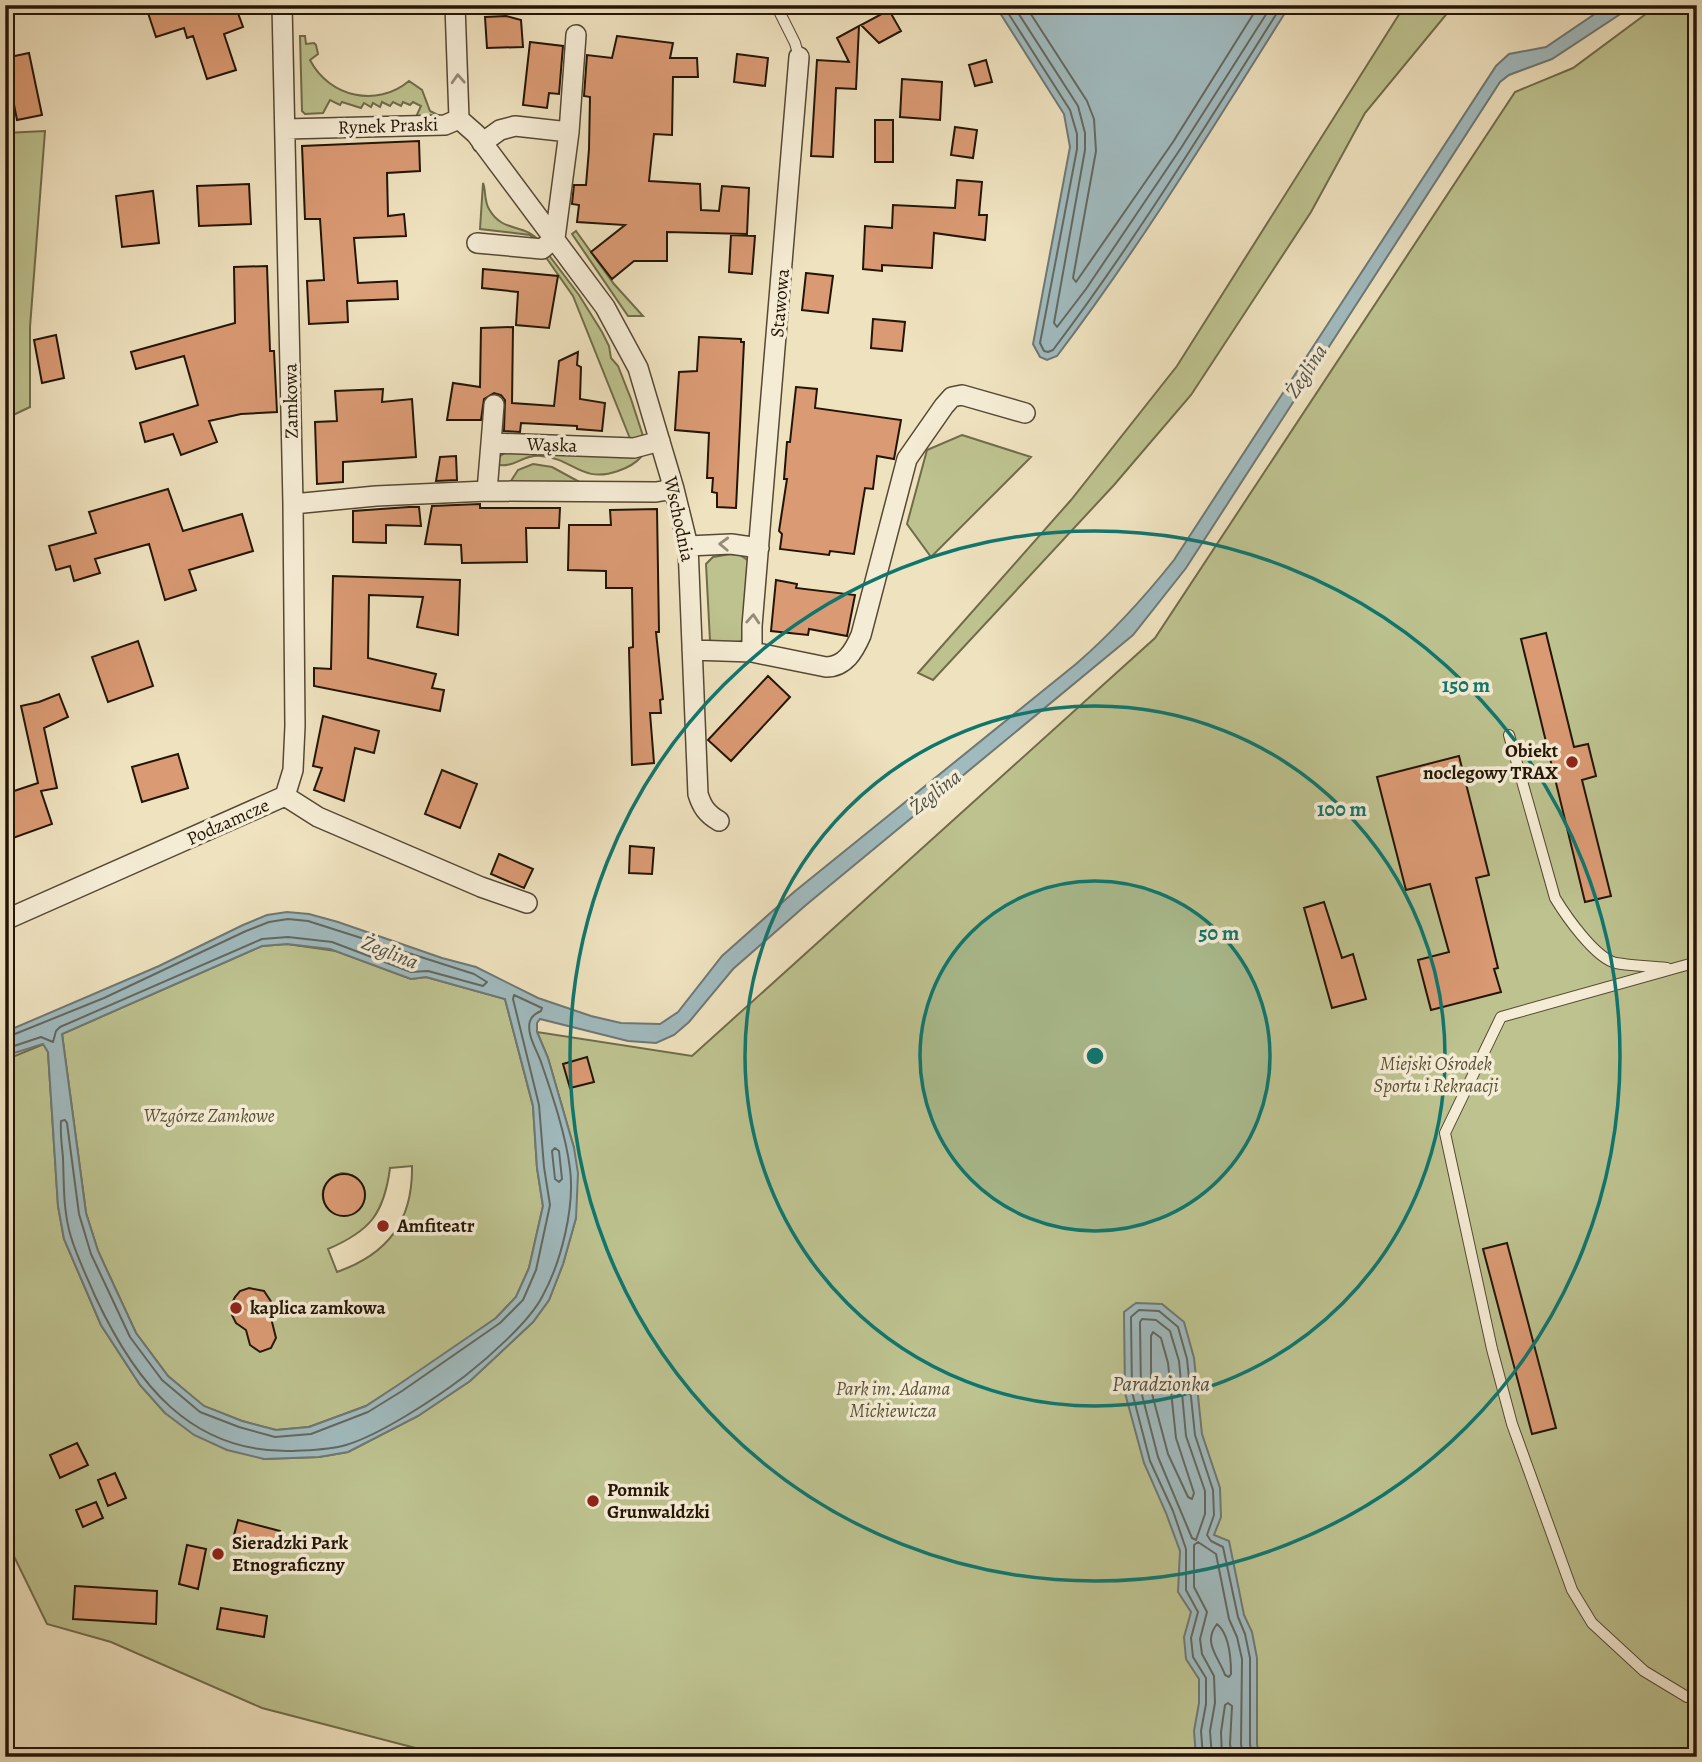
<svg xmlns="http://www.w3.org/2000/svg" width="1702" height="1762" font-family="Alegreya,serif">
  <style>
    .green { fill: #bdc28f; stroke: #706c4a; stroke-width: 2; fill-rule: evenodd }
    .water { fill: #a0babe; stroke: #6e7874; stroke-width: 2; fill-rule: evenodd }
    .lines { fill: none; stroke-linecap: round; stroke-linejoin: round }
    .shore { stroke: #626862; stroke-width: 2 }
    .building { fill: #da9a73; stroke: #231506; stroke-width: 2 }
    .lane-casing { stroke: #564834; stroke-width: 12 }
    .street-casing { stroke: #564834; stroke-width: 22 }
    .lane { stroke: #f5ecd5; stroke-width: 10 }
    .street { stroke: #f5ecd5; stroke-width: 19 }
    .oneway { stroke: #968b78 }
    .ring { fill: none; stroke: #0f766e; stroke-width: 3.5 }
    .poi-dot { fill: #8f2418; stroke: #f5ecd5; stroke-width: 2.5 }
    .labels { text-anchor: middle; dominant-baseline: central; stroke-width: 7; stroke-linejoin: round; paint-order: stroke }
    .street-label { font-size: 19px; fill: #231506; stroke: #f5ecd5 }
    .poi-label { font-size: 19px; font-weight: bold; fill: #231506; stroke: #f5ecd5; text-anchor: start }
    .park-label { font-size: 19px; font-style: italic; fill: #595236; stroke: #f5ecd5 }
    .water-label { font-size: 21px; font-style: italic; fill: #4f4f46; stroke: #f5ecd5 }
    .centre { fill: #0f766e; stroke: #f5ecd5; stroke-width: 3.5 }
    .ring-label { font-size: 21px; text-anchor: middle; font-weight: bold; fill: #0f766e; stroke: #f5ecd5; stroke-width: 7; stroke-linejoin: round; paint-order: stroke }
  </style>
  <rect width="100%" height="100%" fill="#efe2bf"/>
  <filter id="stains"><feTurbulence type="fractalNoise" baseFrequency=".00286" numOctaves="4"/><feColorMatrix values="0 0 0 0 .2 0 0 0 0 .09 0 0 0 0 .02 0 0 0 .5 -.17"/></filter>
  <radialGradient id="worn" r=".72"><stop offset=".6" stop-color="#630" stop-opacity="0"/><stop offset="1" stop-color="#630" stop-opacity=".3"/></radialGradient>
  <path class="green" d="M1405,5h49l-89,108 -54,99 -120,183 -77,90 -181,195 -15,-7 153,-173 106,-134z
    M1658,5h39v1752h-1247l-188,-49 -151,-66 -64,-18 -42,-86v-478l39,-16 4,8 10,154 6,33 37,86 39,60 25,28 99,46 55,-2 29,-5 70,-36 52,-35 63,-59 16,-22 14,-36 13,-46 -2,-70 -26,-90 -11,-26 155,24 463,-418 360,-546 58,-24z
    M300,36h5l1,8 8,-1 2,2 2,9 -8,6c19,37 67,48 99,21l13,9 8,21 10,5 -25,3 6,-13 -8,-4 -3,3 -7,-3 -2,4 -8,-4 -3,4 -8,-4 -2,5 -7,-4 -2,4 -7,-4 -3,5 -19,-6 -2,3 -10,-5 -7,13 -18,1 -3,-3z
    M45,131l-15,196v80l-25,12v-286z
    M483,183c3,7 1,18 6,26 14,25 35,13 51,33l-3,1 -7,-8 -50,-6z
    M576,231l38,53 29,32h-15l-56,-82z
    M548,254l31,41 23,37 7,14 2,12 7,8 13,33 13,40 -13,2 -58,-145 -28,-40z
    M962,435l69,22 -100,100 -24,-33 20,-74z
    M535,451l106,6c-6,7 -14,11 -23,14 -37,13 -45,-13 -77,-15 -19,-2 -28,14 -46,8 6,-17 25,-13 40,-13z
    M533,464l19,3 33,18 -76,-1 9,-14z
    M731,554l9,1 12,8 -8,76c-9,6 -25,9 -34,2l-4,-77 7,-7z
    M287,944l49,7 75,28 15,-2 79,22 28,107 4,62 6,38 -14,62 -13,29 -20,21 -57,41 -73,47 -57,21 -33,3 -34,-9 -39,-15 -35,-30 -32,-43 -38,-82 -12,-38 -24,-179 200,-88zM412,1166c1,55 -24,88 -75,106l-9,-23c42,-18 56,-35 62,-81zM342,1173c33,2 28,47 -2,42 -8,-1 -13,-6 -16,-13 -5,-14 5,-26 18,-29z"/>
  <path class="water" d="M995,5h295c-75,119 -148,239 -233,351l-10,4 -7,-3 -7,-13 37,-197 -6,-33z
    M1608,5h26l-82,54 -43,16 -9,7 -314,486 -53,67 -327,270 -73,64 -44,53 -15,13 -18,8 -28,-2 -88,-22 -3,4v9l11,26 26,90 4,25 -2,45 -13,46 -14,36 -16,22 -63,59 -52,35 -70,36 -29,5 -55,2 -37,-9 -33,-15 -29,-22 -25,-28 -39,-60 -37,-86 -6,-33 -10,-154 -5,-8 -38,12v-24l154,-66 84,-41 24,-10 20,-3 22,2 29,8 104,36 34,9 62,31 53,18 30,7 39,1 18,-12 44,-56 72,-64 282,-228c38,-33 67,-65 98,-104l322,-494 13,-12 37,-7zM287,944l43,5 81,30 15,-2 79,22 28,107 4,62 6,38 -14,62 -13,29 -20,21 -98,67 -32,21 -57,21 -33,3 -34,-9 -38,-15 -36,-30 -32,-43 -38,-82 -12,-38 -24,-179 200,-88z
    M1136,1303l26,1 22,18 10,36 8,76 18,54 1,29 -7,18 15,6 15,74 8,17 5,26v86l2,13h-63l-2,-26 5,-28v-24l-13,-20 -2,-22 7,-25 -13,-20 2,-41 -14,-38 -22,-50 -19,-70 -1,-81z"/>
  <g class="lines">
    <path class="shore" d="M1003,5l67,105 7,24v15l-37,194 4,8 4,1 5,-2c83,-110 155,-228 229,-345
      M1013,5l65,101 7,27v17l-31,173 3,4 29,-38 95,-141 91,-143
      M1025,5l62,96 7,18 2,32 -23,127 3,4 97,-140 86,-137
      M514,995l28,13 -1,3c-5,2 -9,5 -11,10 -4,13 7,29 11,41 11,32 25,73 29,107 5,38 -9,94 -28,128 -13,25 -54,61 -77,79 -29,22 -85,59 -119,69 -17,5 -35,5 -53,6 -103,3 -158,-69 -198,-155 -8,-19 -18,-39 -24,-59 -8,-26 -7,-53 -8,-79 -1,-12 -3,-25 -2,-37l4,-1 2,3 12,91 12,40 39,83 32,43 38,32 39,15 36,10 36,-3 57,-22 34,-21 98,-68 23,-23 13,-30 14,-65 -6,-38 -5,-62 -26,-106z
      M5,1038l99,-40 142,-67 23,-9 19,-3 20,2 166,53 13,8 -4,4 -55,-15 -17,1 -79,-30 -44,-5 -26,2 -202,88 -4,4 -3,11 -12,-5 -36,12
      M555,1148l4,3 3,28 -3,3 -4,-3 -3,-28z
      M1142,1319l14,1 14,11 9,30 7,75 19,55v23l-9,26 -4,-2 -34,-81 -17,-66 -1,-69z
      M1153,1332l8,6 7,25 8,75 18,55 -2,6 -4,-2 -20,-43 -17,-64v-54z
      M1217,1624c12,10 14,34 14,50l-2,3 -4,-2c-6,-18 -23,-32 -8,-51z
      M1203,1757l-2,-26 5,-27v-26l-13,-21 -2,-19 7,-26 -12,-22v-41l-13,-38 -23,-50 -18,-69 -1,-75 8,-7 20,1 19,16 9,32 8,76 18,55 1,25 -7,20 4,6 12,6 15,70 7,17 5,24v86l2,13
      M1212,1757l-2,-26 5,-28 -1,-27 -12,-22 -2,-15 7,-27 -13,-25v-42l4,-3 18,12 13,65 8,18 5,22 -1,85 2,13
      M1222,1757l-1,-25 4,-27 3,-2 4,3 -2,38 2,13"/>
  </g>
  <path class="building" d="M175,5h60l8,22 -19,7 12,36 -29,9 -14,-43 -6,2 -3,-10 -28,9 -8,-24z
    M889,10l12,21 -22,12 -18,-18z
    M506,16l15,4 2,27 -36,1 -2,-31z
    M859,26l-3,63 -20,-1 -3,69 -22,-1 6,-96 32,2 -12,-24z
    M617,36l56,7 -3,15h27l1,19h-25l-1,58 -18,-1 -5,47 51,3 1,26 18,1 3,-25 27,2 -2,46 -80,-2v29h-33l-22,18 -21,-27 34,-27 -48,-3 2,-17 -7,-1 2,-19h12l3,-36 1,-52 -6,-1 3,-41 25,3z
    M530,42l33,4 -4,48 -10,-1 -2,15 -24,-3z
    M29,53l13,62 -25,5 -12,-62z
    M737,54l31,4 -3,28 -31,-4z
    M986,60l6,22 -17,4 -6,-21z
    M902,79l40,3 -2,38 -40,-3z
    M875,120h18v42h-18z
    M955,127l22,3 -4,28 -22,-3z
    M419,141l1,30 -33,2 1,43 16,-2 2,22 -52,2 4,45 39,-2 1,18 -51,2 1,21 -39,2 -2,-43 17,-1 -4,-61h-15l-3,-73z
    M957,180l25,2 -3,33h8l-2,25 -51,-7 -2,35 -50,-3v6l-19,-2 2,-43 27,2 1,-23 62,3z
    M249,184l2,40 -52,2 -2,-40z
    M153,191l6,52 -37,4 -6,-51z
    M731,235l24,1 -3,38 -23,-2z
    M267,266l3,85h4l3,61 -36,2 -32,7 8,21 -36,13 -8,-21 -28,8 -5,-19 58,-18 -14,-49 -48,13 -5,-17 104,-29 -1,-56z
    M483,269l75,7 -9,52 -33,-3 2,-33 -36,-4z
    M806,273l27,3 -5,37 -26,-3z
    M873,319l32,3 -3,29 -31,-3z
    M513,327l-1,76 42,3 5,-45 19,-9 -1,13 4,2 -1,32 25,4 -3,28 -25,-2v-3l-56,-3 -1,9 -16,-1 1,-31 -4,-5 -7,-2 -10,6 -3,21h-34l6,-37 27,4 1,-59z
    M56,335l8,43 -22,5 -8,-43z
    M699,337l42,2v3h3l-8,166 -19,-1v-14l-5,-1 1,-14h-6l2,-45 -34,-3 4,-58 18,-1z
    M796,387l21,2 -2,19 86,12 -7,39 -17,-3 -4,33 -8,-1 -11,66 -24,-3 -1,4 -49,-6 2,-15 -3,-3 8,-52h-3l3,-37h3z
    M383,389l-1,13 30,-3 4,58 -73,5v20l-26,2 -2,-62 22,-1 -2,-30z
    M456,456l1,24 -21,1 4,-24z
    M168,489l15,42 59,-17 11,37 -64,19 7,20 -31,10 -16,-56 -54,15 5,14 -26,8 -4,-15 -14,4 -7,-24 47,-13 -7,-21z
    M480,504v4h80l-1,20h-33l1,34 -65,1 -1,-18 -36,-1 7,-38z
    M409,507h10l2,19 -35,-1v18l-33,-1v-31z
    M657,509l2,123h-3l7,67 -3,1 1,13h-11l4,50 -22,2 -3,-117 4,-1 -1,-59h-26v-17l-38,-1 1,-45h42l-1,-15z
    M333,576l127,4 -2,55 -41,-8 6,-30 -54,-2 -1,63 68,16 -4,14 12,2 -4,21 -126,-25v-18l17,1z
    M776,580l21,4 -1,4 59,7 -8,41 -38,-7 -1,6 -37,-4z
    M1546,633l28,114 14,-3 8,32 -14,4 29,116 -26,6 -64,-263z
    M138,641l15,45 -45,16 -16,-45z
    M768,676l22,21 -59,64 -23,-21z
    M59,694l9,23 -24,11 13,60 -16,3 11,33 -39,14 -8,-23v-21l33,-11 -17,-77 18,-4z
    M323,716l56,15 -5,22 -19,-5 -11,53 -30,-11 8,-22 -9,-2z
    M178,754l10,34 -46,14 -10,-35z
    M1459,756l30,119 -13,3 22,90 -4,1 7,23 -70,18 -13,-50 31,-8 -19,-68 -24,6 -29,-113z
    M442,770l35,14 -17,44 -35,-14z
    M630,846l24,2 -2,26 -23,-1z
    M499,854l34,15 -9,19 -33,-14z
    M1324,902l18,56 11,-4 13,45 -34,9 -28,-100z
    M587,1057l7,25 -24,6 -7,-24z
    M323 1195a21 21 0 1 1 42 0a21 21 0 1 1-42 0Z
    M1507,1243l49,185 -24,6 -49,-185z
    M249,1288l15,3 8,12 -1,15 5,20 -5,10 -11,4 -10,-7 -4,-15 -10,-7 -4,-8 -1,-10 4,-8 5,-6z
    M77,1443l11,22 -28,13 -10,-23z
    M115,1473l11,25 -18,8 -10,-26z
    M96,1502l7,16 -20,9 -7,-17z
    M238,1520l42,11 -4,19 -43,-11z
    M187,1545l19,4 -8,40 -19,-5z
    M75,1586l82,5 -1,33 -83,-5z
    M221,1608l46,8 -3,21 -47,-8z"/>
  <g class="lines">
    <g class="lane-casing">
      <path id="lane" d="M776,5l19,38 4,14
        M1509,735l46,163c11,18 40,60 61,65 16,3 34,3 51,5
        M1697,962l-196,55 -56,116 47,216 20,75 60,166 20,33 52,48 43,26 10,-2"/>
    </g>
    <g class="street-casing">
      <path id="street" d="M282,5l11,499 2,222 -2,44 -8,26
        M459,119l17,15 129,173 33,61 36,121 14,57 10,248c4,13 9,20 21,27
        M286,129l159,-4 14,-6 -4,-114
        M482,143l18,-13 15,-4 54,6
        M477,243l65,6 13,-11 14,-106 7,-97
        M660,441l-26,7 -143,-5 -4,48 169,1 18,-3
        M491,443l3,-38
        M293,504l83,-8 111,-5
        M688,546l43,-2 28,4
        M692,650l60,2v-26l47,-569
        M752,652l74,15c19,0 28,-16 35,-32l46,-176 37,-53 8,-9 10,-2 63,18
        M285,796l33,21 163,70 46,16
        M5,920l280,-124"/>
    </g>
    <use href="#lane" class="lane"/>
    <use href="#street" class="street"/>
  </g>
  <defs><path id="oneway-chevron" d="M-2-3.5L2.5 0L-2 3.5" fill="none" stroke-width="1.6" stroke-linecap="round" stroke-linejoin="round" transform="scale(1.75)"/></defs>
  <g class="oneway">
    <use href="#oneway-chevron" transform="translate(458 79) rotate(-93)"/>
    <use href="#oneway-chevron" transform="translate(724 544) rotate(-178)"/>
    <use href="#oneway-chevron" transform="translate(753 619) rotate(-86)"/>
  </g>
  <circle cx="1095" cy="1056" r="175" fill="#0f766e" fill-opacity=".12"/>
  <g class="ring">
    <circle cx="1095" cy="1056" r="175"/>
    <circle cx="1095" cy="1056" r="350"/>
    <circle cx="1095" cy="1056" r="525"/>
  </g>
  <g class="poi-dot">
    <circle cx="1572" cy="762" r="7"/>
    <circle cx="383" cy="1226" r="7"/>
    <circle cx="236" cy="1308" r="7"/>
    <circle cx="593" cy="1501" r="7"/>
    <circle cx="218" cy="1554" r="7"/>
  </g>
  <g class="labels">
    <g class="street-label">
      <text transform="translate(388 126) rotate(-2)">Rynek Praski</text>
      <text transform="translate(780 303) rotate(-85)">Stawowa</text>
      <text transform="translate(291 401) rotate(-91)">Zamkowa</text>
      <text transform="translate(552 445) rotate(2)">Wąska</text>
      <text transform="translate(679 519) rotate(78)">Wschodnia</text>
      <text transform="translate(228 822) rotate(-24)">Podzamcze</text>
    </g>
    <g class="poi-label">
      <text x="1558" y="751" text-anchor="end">Obiekt<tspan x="1558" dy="22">noclegowy TRAX</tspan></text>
      <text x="397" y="1226">Amfiteatr</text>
      <text x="250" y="1308">kaplica zamkowa</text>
      <text x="607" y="1490">Pomnik<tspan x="607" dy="22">Grunwaldzki</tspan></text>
      <text x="232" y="1543">Sieradzki Park<tspan x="232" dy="22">Etnograficzny</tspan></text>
    </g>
    <g class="park-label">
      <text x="1436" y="1064">Miejski Ośrodek<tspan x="1436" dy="22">Sportu i Rekraacji</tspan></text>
      <text x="209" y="1116">Wzgórze Zamkowe</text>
      <text x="893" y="1389">Park im. Adama<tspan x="893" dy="22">Mickiewicza</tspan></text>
    </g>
    <g class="water-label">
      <text transform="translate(1306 371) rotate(-57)">Żeglina</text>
      <text transform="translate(935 792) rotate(-38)">Żeglina</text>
      <text transform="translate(390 952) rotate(22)">Żeglina</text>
      <text x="1161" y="1384">Paradzionka</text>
    </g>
  </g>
  <circle cx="1095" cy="1056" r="10" class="centre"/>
  <g class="ring-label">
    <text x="1466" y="692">150 m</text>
    <text x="1342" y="816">100 m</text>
    <text x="1219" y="940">50 m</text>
  </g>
  <rect width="1702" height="1762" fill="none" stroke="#efe2bf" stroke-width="28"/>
  <rect x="7" y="7" width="1688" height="1748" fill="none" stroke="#231506" stroke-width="3.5"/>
  <rect x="14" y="14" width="1674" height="1734" fill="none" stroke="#231506" stroke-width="2"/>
  <rect width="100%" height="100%" filter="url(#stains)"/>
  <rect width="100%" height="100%" fill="url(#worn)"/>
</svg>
